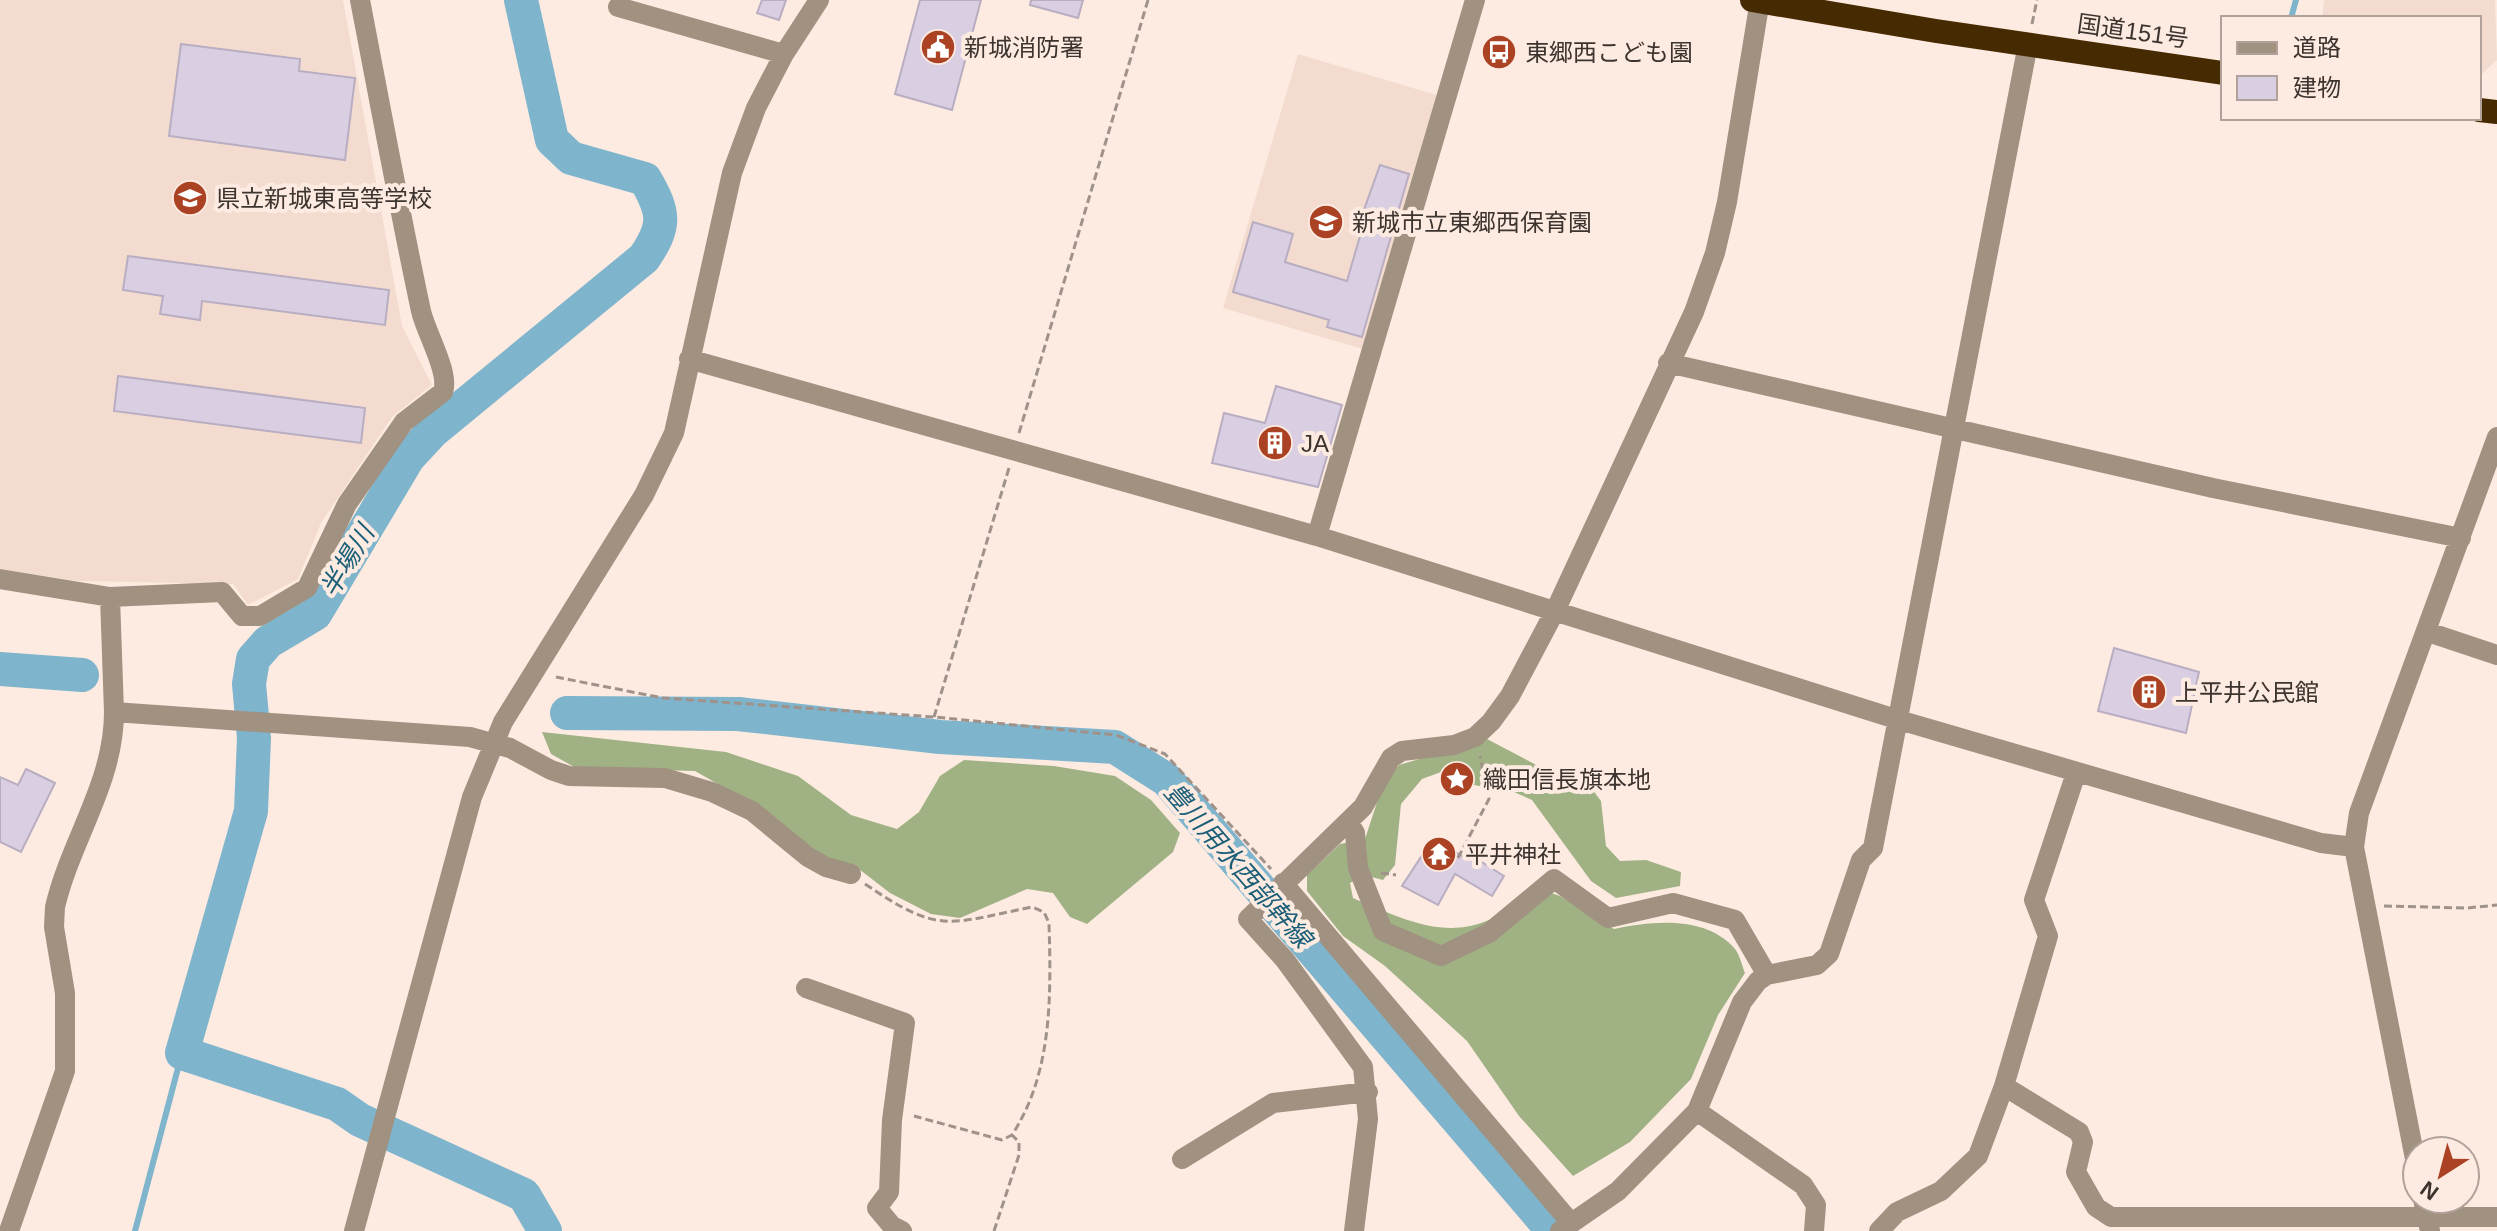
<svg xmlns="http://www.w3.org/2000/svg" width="2497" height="1231" font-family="Helvetica,'Noto Sans JP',sans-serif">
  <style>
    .built { fill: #f3dccf }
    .forest { fill: #a0b284 }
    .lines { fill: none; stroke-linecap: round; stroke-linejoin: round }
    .stream { stroke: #7eb4cc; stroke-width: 6 }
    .river { stroke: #7eb4cc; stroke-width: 34 }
    .building { fill: #d9cee2; stroke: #b8adc1; stroke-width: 2 }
    .path { stroke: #9f928a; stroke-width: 3; stroke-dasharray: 8 4; stroke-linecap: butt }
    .minor { stroke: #a09180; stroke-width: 20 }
    .highway { stroke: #462a02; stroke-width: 24 }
    .labels { text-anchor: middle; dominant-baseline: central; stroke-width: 8; stroke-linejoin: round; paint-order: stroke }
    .street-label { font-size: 24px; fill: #3d342f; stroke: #fdebe1 }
    .poi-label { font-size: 24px; fill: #3d342f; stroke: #fdebe1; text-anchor: start }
    .water-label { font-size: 26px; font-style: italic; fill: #1c5f78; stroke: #fdebe1 }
  </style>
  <rect width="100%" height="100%" fill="#fdebe1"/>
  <path class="built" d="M0,0h343l59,326 30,59 -40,32 -71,106 -23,56 -50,26 -15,-21 -156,-3 -77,-12z
    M2324,0h171l2,60 -18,17v-59h-157z
    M1298,54l142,42 -74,254 -143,-42z"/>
  <path class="forest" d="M542,732l184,20 72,24 53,39 46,14 22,-17 21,-36 24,-16 90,6 61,10 36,24 29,33 -7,19 -86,72 -17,-7 -17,-24 -26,-4 -67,29 -29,-4 -41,-21 -35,-27 -24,-1 -80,-62 -56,-32 -119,-3 -25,-14z
    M1487,739l74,39 28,7 12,16 5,45 14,15 26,-1 35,12 -1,14 -64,12 -25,-17 -59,-81 -18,-8 -40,-7 -22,-17 -30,11 -21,25 -6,61 -12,15 -19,-5 -14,8 3,15c76,33 116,50 184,-10l23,8 54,33c38,-8 92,-14 121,20 5,6 7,17 10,24l-27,42 -27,64 -61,63 -57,34 -54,-60 -52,-75 -82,-75 -42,-30 -36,-45v-16l33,-31 25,-5 17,-52 17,-22z"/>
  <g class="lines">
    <path class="stream" d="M2291,18l5,-18
      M135,1231l47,-178"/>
    <path class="river" d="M521,0l31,140 19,18 74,21c20,34 21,47 -1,79l-211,173 -25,27 -93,156 -47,28 -15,17 -4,25 5,54 -3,73 -69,242 155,51 23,16 164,75 21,36
      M0,669l82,6
      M567,713l171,1 202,23 175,10 52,33 386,451"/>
  </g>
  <path class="building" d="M762,0h24l-7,20 -22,-7z
    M920,0h61l-29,110 -57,-16z
    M1031,0h52l-5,18 -48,-13z
    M181,44l119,15 -1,12 56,7 -10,82 -176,-24z
    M1380,165l29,9 -47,163 -35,-10 2,-7 -96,-28 20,-70 40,12 -8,28 62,19 13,-45 -5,-1z
    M128,256l261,34 -4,35 -183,-24 -2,19 -40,-6 3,-18 -40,-6z
    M118,376l247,32 -4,35 -247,-32z
    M1276,386l66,19 -24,82 -106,-24 12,-50 41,10z
    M2114,648l85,24 -13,61 -88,-22z
    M26,769l29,14 -34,69 -21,-10v-65l18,8z
    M1432,840l34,18 3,-4 35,22 -12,20 -37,-22 -17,31 -36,-19z"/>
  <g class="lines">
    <path class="path" d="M2032,24l5,-24
      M1019,433l129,-433
      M556,677l107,21 271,19 182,18 49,19 106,115
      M934,717l75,-249
      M1458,858l31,-59 -9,-43
      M1381,873l15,2
      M865,884c75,51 82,40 167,23l12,5 5,11c2,71 4,149 -37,212l-10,5 -88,-24
      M2384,906l83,2 30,-3
      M994,1231l25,-76v-13l-7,-7"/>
    <path class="minor" d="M618,7l166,47
      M689,359l628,177 582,184 422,123 33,4
      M1668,363l545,125 248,50
      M1317,536l158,-536
      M0,579l110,18 112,-5 20,24h18l47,-28 40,-84 57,-82 39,-30c7,-19 -17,-59 -22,-81 -22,-103 -41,-207 -61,-311
      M110,597l4,115
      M2428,632l69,23
      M1349,823l6,10 3,35 25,63 58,25 48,-23 65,-54 54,39 65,-15 62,17 32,55
      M1283,883l288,340
      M806,988l99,35 -13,97 -3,72 -12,16 15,18 10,5
      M2004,1086l75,46 4,10 -7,30 20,35 15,10h386
      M1697,1111l106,74 13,20 -2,26
      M1182,1159l91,-56 95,-11
      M2417,1169l-63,-322 5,-34 138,-376
      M2423,1199l7,32
      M9,1231l56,-160v-78l-11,-66 1,-20c16,-68 59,-124 59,-195l356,25 40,11 41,22 18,6 96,2 47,14 40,19 56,46 18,10 25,7
      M354,1231l118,-434 31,-75 141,-227 30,-62 58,-260 24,-65 28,-54 35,-54
      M1354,1231l14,-112 -5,-52 -78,-107 -37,-41 115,-112 28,-49 11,-7 52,-6 21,-8 16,-15 19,-26 46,-87 138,-297 21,-59 12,-51 33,-202
      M1560,1231l58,-40 79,-80 45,-109 16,-21 9,-6 50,-10 12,-11 32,-94 12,-12 155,-804
      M1879,1231l18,-19 44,-21 37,-35 26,-70 44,-150 -14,-36 42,-127"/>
    <path class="highway" d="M1752,0l184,31 287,42
      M2479,110l18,2"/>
  </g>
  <defs>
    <g id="civic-disc" transform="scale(1.8)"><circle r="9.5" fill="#aa4223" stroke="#fdebe1"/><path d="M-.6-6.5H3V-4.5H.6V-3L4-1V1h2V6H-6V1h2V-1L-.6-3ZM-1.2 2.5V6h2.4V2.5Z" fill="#fff"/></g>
    <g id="bus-disc" transform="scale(1.8)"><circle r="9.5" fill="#aa4223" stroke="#fdebe1"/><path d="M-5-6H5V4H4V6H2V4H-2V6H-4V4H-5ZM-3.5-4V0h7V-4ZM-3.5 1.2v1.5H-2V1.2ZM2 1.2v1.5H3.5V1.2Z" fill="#fff"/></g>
    <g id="school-disc" transform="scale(1.8)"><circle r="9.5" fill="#aa4223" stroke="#fdebe1"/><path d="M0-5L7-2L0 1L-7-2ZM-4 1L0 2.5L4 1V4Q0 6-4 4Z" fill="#fff"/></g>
    <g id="building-disc" transform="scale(1.8)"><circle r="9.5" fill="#aa4223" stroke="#fdebe1"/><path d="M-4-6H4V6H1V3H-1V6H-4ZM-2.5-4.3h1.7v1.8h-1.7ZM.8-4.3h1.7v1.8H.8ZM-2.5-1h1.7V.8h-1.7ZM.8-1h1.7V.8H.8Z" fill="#fff"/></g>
    <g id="sight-disc" transform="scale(1.8)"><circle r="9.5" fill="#aa4223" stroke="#fdebe1"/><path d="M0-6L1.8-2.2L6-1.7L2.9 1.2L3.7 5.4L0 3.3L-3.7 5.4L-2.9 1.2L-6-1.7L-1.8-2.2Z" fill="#fff"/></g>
    <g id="temple-disc" transform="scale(1.8)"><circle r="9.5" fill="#aa4223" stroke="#fdebe1"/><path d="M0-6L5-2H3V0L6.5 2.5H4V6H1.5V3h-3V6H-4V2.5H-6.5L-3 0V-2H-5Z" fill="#fff"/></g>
  </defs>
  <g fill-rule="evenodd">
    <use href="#civic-disc" x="938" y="47"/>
    <use href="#bus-disc" x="1499" y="52"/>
    <use href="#school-disc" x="190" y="198"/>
    <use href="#school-disc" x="1326" y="222"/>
    <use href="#building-disc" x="1275" y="443"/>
    <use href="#building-disc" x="2149" y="692"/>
    <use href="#sight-disc" x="1457" y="779"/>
    <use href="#temple-disc" x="1439" y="854"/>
  </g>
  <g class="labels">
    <g class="street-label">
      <text transform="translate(2133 31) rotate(8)">国道151号</text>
    </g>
    <g class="poi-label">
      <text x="964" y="47">新城消防署</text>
      <text x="1525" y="52">東郷西こども園</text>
      <text x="216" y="198">県立新城東高等学校</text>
      <text x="1352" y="222">新城市立東郷西保育園</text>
      <text x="1301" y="443">JA</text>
      <text x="2175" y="692">上平井公民館</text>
      <text x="1483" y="779">織田信長旗本地</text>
      <text x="1465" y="854">平井神社</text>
    </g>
    <g class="water-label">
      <text transform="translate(347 561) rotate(-59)">半場川</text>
      <text transform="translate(1238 865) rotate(49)">豊川用水西部幹線</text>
    </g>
  </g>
  <rect x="2221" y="16" width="260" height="104" fill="#fdebe1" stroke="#b0a29a" stroke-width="2"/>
  <rect x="2237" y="42" width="40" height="12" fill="#a09180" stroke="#b0a29a" stroke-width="2"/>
  <text x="2293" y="56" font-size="24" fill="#3d342f">道路</text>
  <rect x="2237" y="76" width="40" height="24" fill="#d9cee2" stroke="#b0a29a" stroke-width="2"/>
  <text x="2293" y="96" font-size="24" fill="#3d342f">建物</text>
  <g transform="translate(2441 1175) rotate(216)"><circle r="38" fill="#fdebe1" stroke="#b0a29a" stroke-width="2"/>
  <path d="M0-6L14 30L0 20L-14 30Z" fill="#aa4223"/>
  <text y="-12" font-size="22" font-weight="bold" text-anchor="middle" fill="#3d342f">N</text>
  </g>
</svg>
